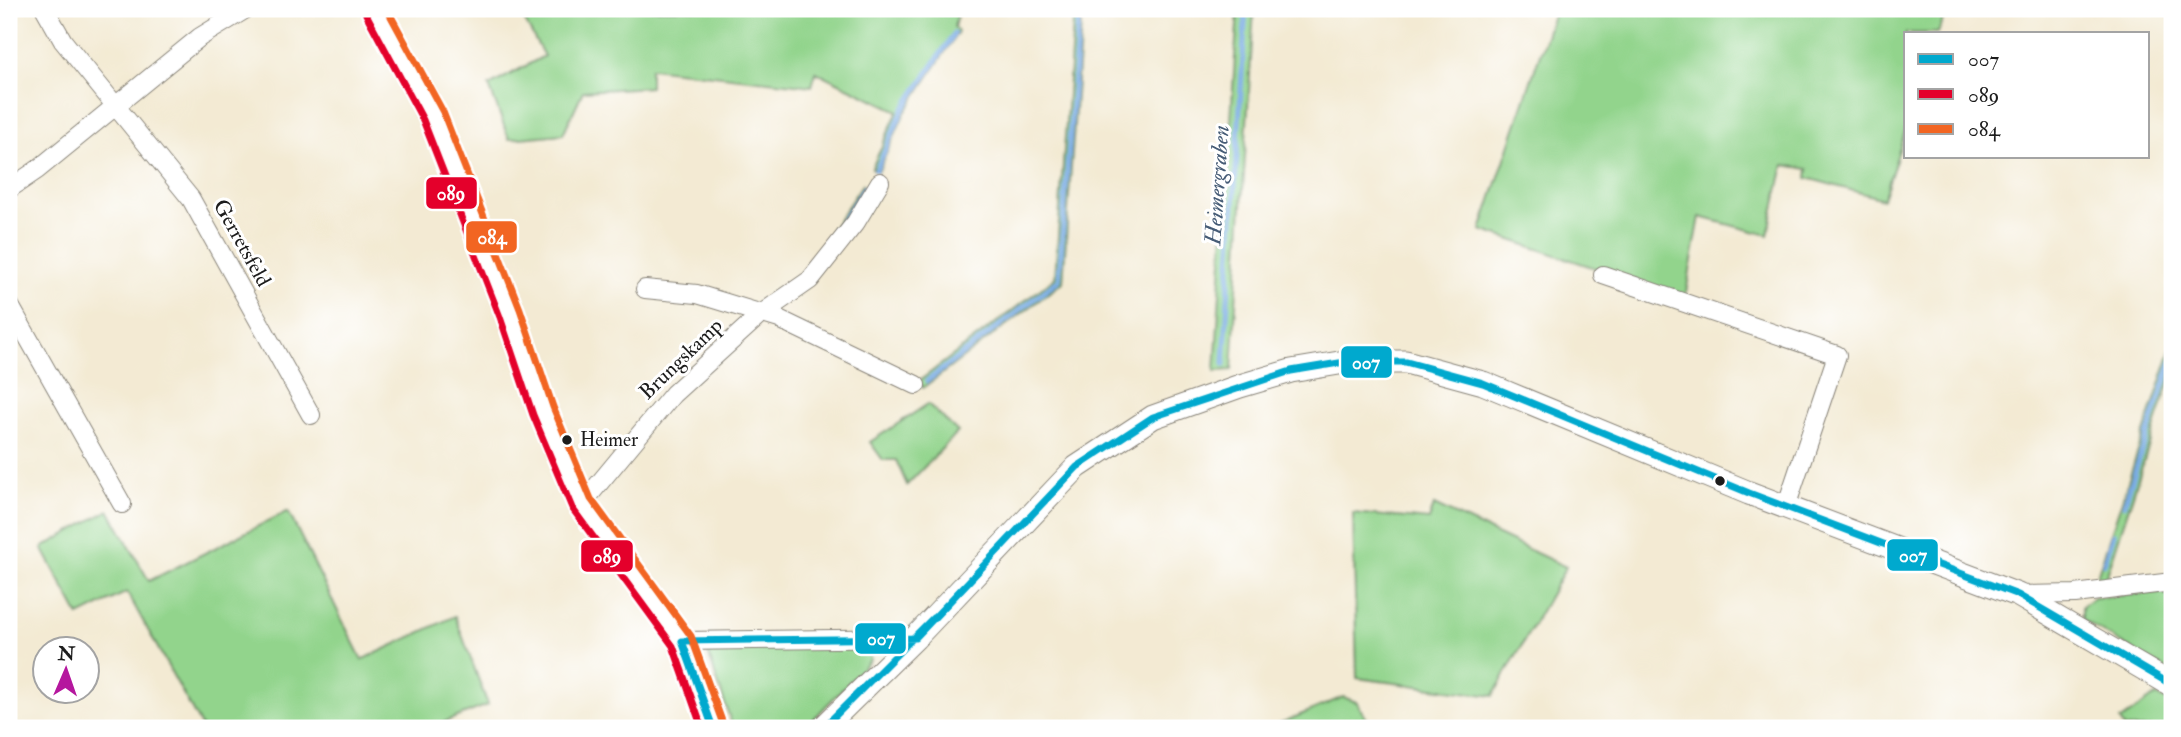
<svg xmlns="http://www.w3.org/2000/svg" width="2181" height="737" font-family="'IM FELL Double Pica',serif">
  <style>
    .green { fill: #92d48c; stroke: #577854; stroke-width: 2 }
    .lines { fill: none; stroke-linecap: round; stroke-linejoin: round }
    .stream { stroke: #7aabe5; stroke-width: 5 }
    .minor-casing { stroke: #888378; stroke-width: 20 }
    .tertiary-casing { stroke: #888378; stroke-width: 25 }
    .minor { stroke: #fff; stroke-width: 18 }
    .tertiary { stroke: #fff; stroke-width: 23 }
    .bus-1-casing { stroke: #fff; stroke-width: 12 }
    .bus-2-casing { stroke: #fff; stroke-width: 12 }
    .bus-3-casing { stroke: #fff; stroke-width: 12 }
    .bus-1 { stroke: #00a9ce; stroke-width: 7 }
    .bus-2 { stroke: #e4002b; stroke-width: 7 }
    .bus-3 { stroke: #f26522; stroke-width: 7 }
    .bus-dot { fill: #1c1c1c; stroke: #fff; stroke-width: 2.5 }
    .labels { text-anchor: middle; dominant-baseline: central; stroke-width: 6; stroke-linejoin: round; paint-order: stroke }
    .bus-label { font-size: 19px; fill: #1c1c1c; stroke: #fff; text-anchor: start }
    .street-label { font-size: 21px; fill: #1c1c1c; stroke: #fff }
    .water-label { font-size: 23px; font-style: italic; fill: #465c76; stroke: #fff }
    .line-badge { stroke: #fff; stroke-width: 2.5 }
    .badge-label { font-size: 19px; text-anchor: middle; font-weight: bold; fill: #fff }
  </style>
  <rect width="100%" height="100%" fill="#fff"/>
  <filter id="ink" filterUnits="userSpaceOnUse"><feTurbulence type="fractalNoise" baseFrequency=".0143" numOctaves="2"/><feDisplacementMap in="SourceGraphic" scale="14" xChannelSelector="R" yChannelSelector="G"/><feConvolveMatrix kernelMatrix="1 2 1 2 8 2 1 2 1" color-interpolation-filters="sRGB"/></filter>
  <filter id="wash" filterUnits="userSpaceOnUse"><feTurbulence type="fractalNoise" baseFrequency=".00686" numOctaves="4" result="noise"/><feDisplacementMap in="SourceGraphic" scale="28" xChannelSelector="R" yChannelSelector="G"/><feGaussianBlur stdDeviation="1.57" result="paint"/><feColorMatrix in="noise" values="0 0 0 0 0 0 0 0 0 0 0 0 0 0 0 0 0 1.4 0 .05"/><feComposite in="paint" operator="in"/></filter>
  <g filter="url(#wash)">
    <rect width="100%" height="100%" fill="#f3ead3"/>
    <path class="green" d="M549,9h405l3,6 -3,12 4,5 -54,82 -26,58 -6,-4 26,-57 -82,-39 -4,14 -162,-18v19l-67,4 -20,43 -54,5 -20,-53 55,-30 -22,-40z
      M1074,9h8l-19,273 -140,106 -5,-6 137,-104z
      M1238,9h16l-22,361 -17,1z
      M1555,9h392l-9,24h-32v96l-23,70 -76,-21 1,-9 -24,-4 -16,70 -68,-18 -15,81 -204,-68z
      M862,185l6,4 -31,45 -6,-3z
      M2172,348v26l-66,204 -10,1z
      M928,404l30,28 -51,53 -11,-25h-13l-13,-18z
      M1434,505l132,62 -73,129 -136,-18 -4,-165 76,7z
      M109,510l40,71 139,-70 74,149 93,-44 33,89 -59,23h-227l-75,-136 -48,24 -37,-68z
      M2161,592l11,5v76l-90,-53v-14l11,-8z
      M860,643l10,9v8l-65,68h-72l-26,-78 2,-5 67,4z
      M2157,695l15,9v24h-48l-4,-7z
      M1343,697l14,5 14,26h-102z"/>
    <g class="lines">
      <path class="stream" d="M983,11l4,-2
        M876,170l27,-60 51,-76
        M837,229l27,-41
        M1224,364l22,-355
        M927,381l132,-101 20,-271
        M2124,505l48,-144
        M2104,564l10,-30"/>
    </g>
  </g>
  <g filter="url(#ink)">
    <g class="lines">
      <g class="minor-casing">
        <path id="minor" d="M45,9l18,32 128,158 120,216
          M9,189l28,-19 163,-133 46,-28
          M1603,275l234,80 -51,152
          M645,289l52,5 82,25 137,66
          M9,304l113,200
          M582,504l91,-110 88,-80 49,-34 46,-58 24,-40
          M2018,595l57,-1 97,-12
          M682,641l233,-3"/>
      </g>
      <g class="tertiary-casing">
        <path id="tertiary" d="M375,9l58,107 77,197 33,98 39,93 100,137 31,87
          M823,728l92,-90 162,-171 76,-50 87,-31 51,-15 54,-9h61l77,21 266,110 269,102 154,90"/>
      </g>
      <use href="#minor" class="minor"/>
      <use href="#tertiary" class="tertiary"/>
      <g class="bus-1-casing">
        <path id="bus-1" d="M713,728l-31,-87 233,-3 162,-171 76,-50 138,-46 54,-9h61l77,21 266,110 269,102 154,90
          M823,728l110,-110"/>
      </g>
      <g class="bus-2-casing">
        <path id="bus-2" d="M366,14l57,106 77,197 33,98 39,93 101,138 29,82"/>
      </g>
      <g class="bus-3-casing">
        <path id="bus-3" d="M387,9l56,103 77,197 33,98 38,92 100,137 32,88"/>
      </g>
      <use href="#bus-1" class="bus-1"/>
      <use href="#bus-2" class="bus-2"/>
      <use href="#bus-3" class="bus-3"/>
    </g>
  </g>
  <g class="bus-dot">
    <circle cx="567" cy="440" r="6"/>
    <circle cx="1720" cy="481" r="6"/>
  </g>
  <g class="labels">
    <g class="bus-label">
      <text x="580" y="440">Heimer</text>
    </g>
    <g class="street-label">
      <text transform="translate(242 243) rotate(61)">Gerretsfeld</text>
      <text transform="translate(681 359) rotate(-44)">Brungskamp</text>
    </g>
    <g class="water-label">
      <text transform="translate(1217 185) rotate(-86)">Heimergraben</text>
    </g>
  </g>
  <g class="line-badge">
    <rect x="425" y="176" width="53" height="34" rx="7" fill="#e4002b"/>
    <rect x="465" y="220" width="53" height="34" rx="7" fill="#f26522"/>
    <rect x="1340" y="345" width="53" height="34" rx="7" fill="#00a9ce"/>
    <rect x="1886" y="538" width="53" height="34" rx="7" fill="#00a9ce"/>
    <rect x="580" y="539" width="54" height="34" rx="7" fill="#e4002b"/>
    <rect x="854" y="622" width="53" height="33" rx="7" fill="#00a9ce"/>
  </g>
  <g class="badge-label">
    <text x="451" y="200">089</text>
    <text x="492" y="244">084</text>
    <text x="1366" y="369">007</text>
    <text x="1913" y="562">007</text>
    <text x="607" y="563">089</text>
    <text x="881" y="645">007</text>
  </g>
  <rect width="2181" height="737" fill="none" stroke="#fff" stroke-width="35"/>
  <rect x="1904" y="32" width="245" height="126" fill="#ffffff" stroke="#a4a4a4" stroke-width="2"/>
  <rect x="1918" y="54" width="35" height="10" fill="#00a9ce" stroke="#a4a4a4" stroke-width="2"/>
  <text x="1968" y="66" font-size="21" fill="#1c1c1c">007</text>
  <rect x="1918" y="89" width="35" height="10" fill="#e4002b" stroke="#a4a4a4" stroke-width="2"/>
  <text x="1968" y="102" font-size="21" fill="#1c1c1c">089</text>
  <rect x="1918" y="124" width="35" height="10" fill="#f26522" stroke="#a4a4a4" stroke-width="2"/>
  <text x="1968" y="136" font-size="21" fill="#1c1c1c">084</text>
  <g transform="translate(66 670) rotate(2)"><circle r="33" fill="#ffffff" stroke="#a4a4a4" stroke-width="2"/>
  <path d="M0-5L12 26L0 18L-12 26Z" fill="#b5179e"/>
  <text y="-10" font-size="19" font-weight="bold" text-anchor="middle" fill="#1c1c1c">N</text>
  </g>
</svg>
